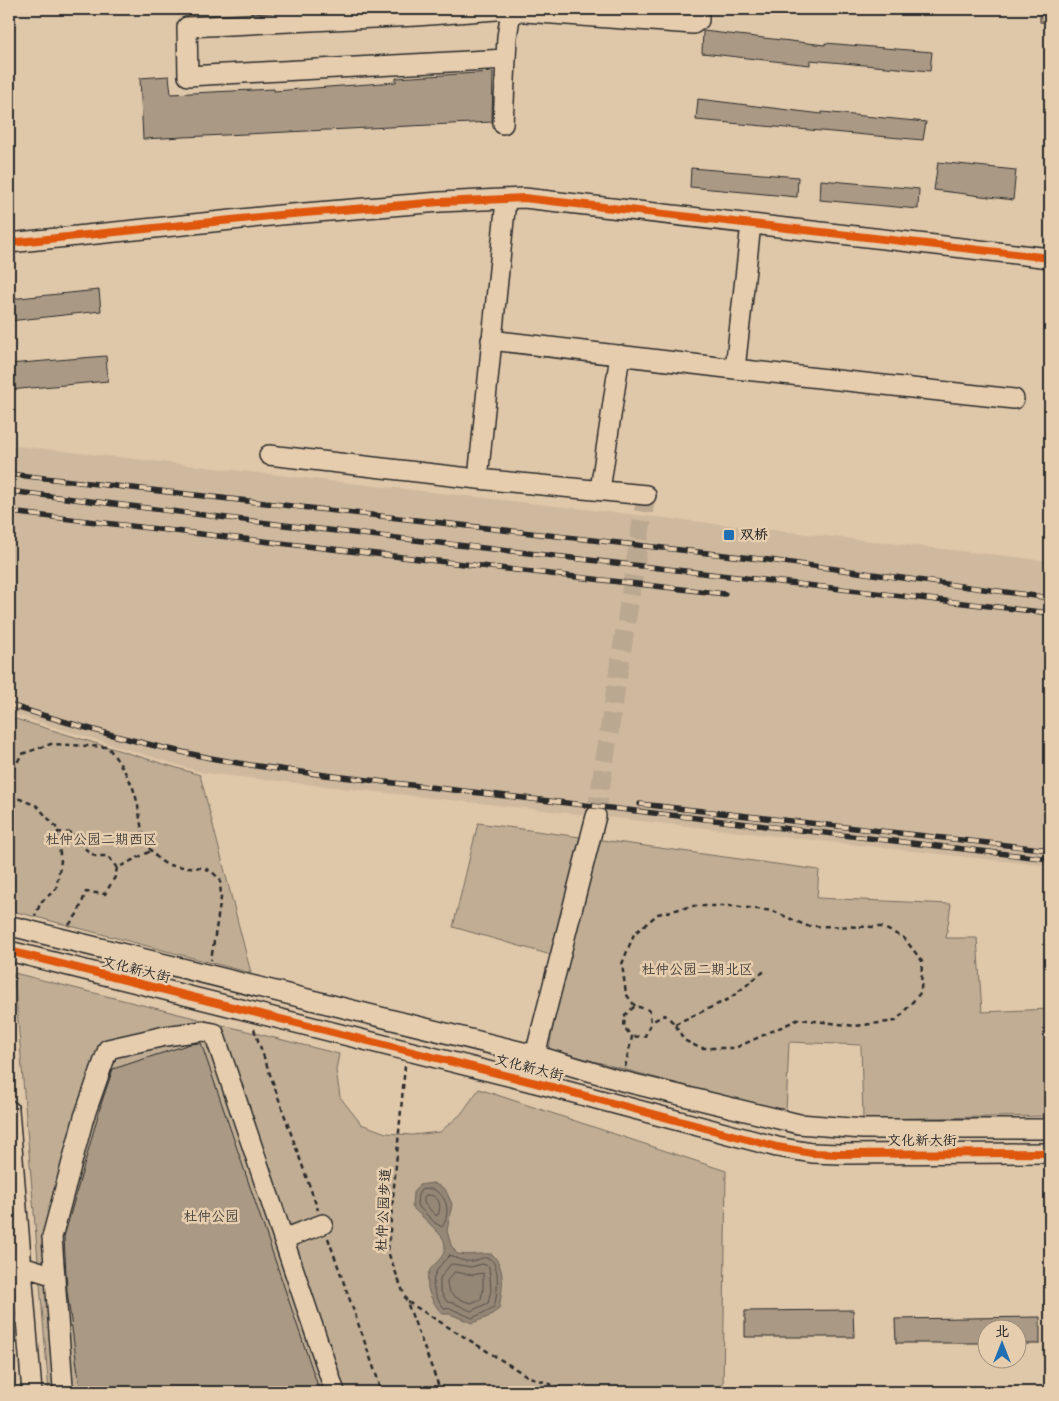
<svg xmlns="http://www.w3.org/2000/svg" width="1059" height="1401" font-family="'Architects Daughter','LXGW WenKai TC',sans-serif">
  <style>
    .built { fill: #cfb99e }
    .green { fill: #c0ad94; stroke: #766c60 }
    .water { fill: #958776; stroke: #6b6258 }
    .lines { fill: none; stroke-linecap: round; stroke-linejoin: round }
    .shore { stroke: #555049; stroke-width: 1 }
    .building { fill: #aa9984; stroke: #2b2b2b }
    .minor-tunnel { stroke: #bba890; stroke-width: 19; stroke-dasharray: 19 9; stroke-linecap: butt }
    .minor-casing { stroke: #2b2b2b; stroke-width: 22 }
    .path { stroke: #2b2b2b; stroke-width: 2.5; stroke-dasharray: 5 4; stroke-linecap: butt }
    .minor { stroke: #e6cdae; stroke-width: 19 }
    .rail-casing { stroke: #2b2b2b; stroke-width: 5.5 }
    .rail { stroke: #e6cdae; stroke-width: 4; stroke-dasharray: 11; stroke-linecap: butt }
    .cycleway-casing { stroke: #e6cdae; stroke-width: 11 }
    .cycleway { stroke: #df570e; stroke-width: 8 }
    .poi-dot { fill: #1f6fb2; stroke: #e6cdae; stroke-width: 2 }
    .labels { text-anchor: middle; dominant-baseline: central; stroke-width: 5; stroke-linejoin: round; paint-order: stroke }
    .poi-label { font-size: 14px; font-weight: bold; fill: #2b2b2b; stroke: #e6cdae; text-anchor: start }
    .park-label { font-size: 14px; fill: #413e3b; stroke: #e6cdae }
    .street-label { font-size: 14px; fill: #2b2b2b; stroke: #e6cdae }
  </style>
  <rect width="100%" height="100%" fill="#dfc7a9"/>
  <filter id="ink" filterUnits="userSpaceOnUse"><feTurbulence type="fractalNoise" baseFrequency=".02" numOctaves="2"/><feDisplacementMap in="SourceGraphic" scale="10" xChannelSelector="R" yChannelSelector="G"/><feConvolveMatrix kernelMatrix="1 2 1 2 8 2 1 2 1" color-interpolation-filters="sRGB"/></filter>
  <g filter="url(#ink)">
    <path class="built" d="M9,445l1041,116v305l-846,-93 -195,-60z"/>
    <path class="green" d="M9,717l191,58 51,198 -242,-63z
      M478,823l341,47 -2,28 134,6 -5,34h31l5,74 68,-3v107l-187,3 -2,-74 -72,-3 -3,71 -237,-64 16,-90 -112,-32z
      M14,973l325,81 -3,16 4,27 21,27 25,9 26,2 28,-3 21,-18 18,-25 247,82 -3,221h-674z"/>
    <path class="water" d="M433,1183l12,6 7,15 -5,27 4,14 6,9c13,2 22,-1 35,0 15,15 10,36 7,55l-11,8 -16,6 -22,-9h-8c-9,-11 -17,-24 -14,-39 3,-13 21,-16 16,-34 -1,-6 -25,-27 -32,-34l1,-14 6,-8z"/>
    <g class="lines">
      <path class="shore" d="M432,1189c16,6 19,24 10,38l-7,-4 -18,-18 1,-10 3,-5z
        M426,1195c13,-1 16,10 12,20h-3l-11,-12v-5z
        M450,1255c6,4 15,7 23,6 5,-1 9,-4 15,-3 14,5 9,38 6,49l-9,5 -13,6 -20,-9 -8,-1c-17,-22 -13,-35 6,-53z
        M453,1264l18,3 11,-3 7,2 2,24 -3,13 -17,8 -17,-8 -7,-1 -7,-12v-12l10,-13z
        M455,1272l17,3 11,-2v16l-2,10 -10,4c-13,-4 -24,-7 -24,-22z"/>
    </g>
    <path class="building" d="M1040,9h10v14l-10,-1z
      M703,31l122,14v-2l107,9 -2,19 -120,-11v5l-108,-12z
      M493,72l-1,50 -349,17 -3,-61 29,-2 2,18 103,-5v2l122,-9v-4z
      M698,99l124,15v-2l104,10 -3,18 -227,-20z
      M938,162l78,8 -3,30 -79,-10z
      M691,168l107,9 -1,20 -107,-10z
      M821,180l98,9 -1,20 -98,-9z
      M99,290l2,21 -92,10v-22z
      M106,356l2,25 -99,9v-26z
      M201,1043l119,349h-237l-4,-11 -12,-90 -3,-54 38,-136 11,-32 77,-25z
      M853,1310l1,27h-109v-26z
      M1040,1317v27h-24v-16h-30v15h-90l-1,-24z"/>
    <g class="lines">
      <path class="minor-tunnel" d="M596,816l50,-321"/>
      <g class="minor-casing">
        <path id="minor" d="M506,59l-318,17 -1,-49 229,-11 94,-7 1,2
          M503,124l4,-87 4,-26 182,13 6,-4v-11
          M9,243l271,-28 160,-13 84,-4 526,60
          M491,340l244,29 279,30
          M735,369l16,-145
          M269,455l209,24 28,-279
          M478,479l168,16
          M600,490l20,-135
          M9,927h6l520,128 87,26 177,43 64,5h187
          M9,951l535,134 233,62 35,6 27,1 211,-1
          M535,1055l61,-239
          M9,1110l23,282
          M283,1239l40,-15
          M22,1266l33,10
          M66,1392l-3,-5 -11,-150 32,-120 24,-68 57,-13 38,-5 11,2 121,359"/>
      </g>
      <path class="path" d="M9,795h1l1,-22 11,-19 29,-10 57,3c10,14 22,30 27,47 8,26 2,46 25,66 11,11 37,4 48,10 4,1 8,6 12,9l1,19 -10,62
        M10,795l27,11 19,21 5,34 -5,28 -15,13 -6,14
        M57,832l17,1 9,14 12,9h13l9,12
        M69,925l9,-12 8,-21 19,2 10,-17 2,-9 34,-17
        M635,1006l-9,-12 -4,-30 12,-30 24,-20 35,-8h40l40,5 34,15 75,1 22,11 18,23 -1,31 -25,29 -41,5 -56,-7 -64,29h-35l-16,-8 -9,-16 -10,-9 -14,7
        M675,1024l54,-25 38,-30
        M254,1029l64,181
        M405,1066l-17,186 53,140
        M625,1067l7,-30 -8,-10 1,-12 10,-9 14,4 2,12 -6,14 -13,1
        M328,1238l49,139 3,15
        M408,1302l119,74 37,13 15,3"/>
      <use href="#minor" class="minor"/>
      <g class="rail-casing">
        <path id="rail" d="M9,474l760,86 281,38
          M9,491l275,34 766,88
          M9,512l716,82
          M9,705c75,23 152,45 229,58 29,5 58,8 87,12l725,84
          M640,804l410,46"/>
      </g>
      <use href="#rail" class="rail"/>
      <g class="cycleway-casing">
        <path id="cycleway" d="M9,243l271,-28 160,-13 84,-4 526,60
          M9,951l535,134 233,62 35,6 27,1 211,-1"/>
      </g>
      <use href="#cycleway" class="cycleway"/>
    </g>
  </g>
  <rect class="poi-dot" x="723" y="529" width="12" height="12" rx="2.5"/>
  <g class="labels">
    <g class="poi-label">
      <text x="740" y="535">双桥</text>
    </g>
    <g class="park-label">
      <text x="101" y="840">杜仲公园二期西区</text>
      <text x="697" y="970">杜仲公园二期北区</text>
      <text x="211" y="1217">杜仲公园</text>
    </g>
    <g class="street-label">
      <text transform="translate(136 970) rotate(14)">文化新大街</text>
      <text transform="translate(529 1068) rotate(14)">文化新大街</text>
      <text x="922" y="1141">文化新大街</text>
      <text transform="translate(384 1210) rotate(-87)">杜仲公园步道</text>
    </g>
  </g>
  <rect width="1059" height="1401" fill="none" stroke="#e6cdae" stroke-width="30"/>
  <rect x="15" y="15" width="1029" height="1371" fill="none" stroke="#2b2b2b" stroke-width="2" filter="url(#ink)"/>
  <g transform="translate(1002 1344)"><circle r="24" fill="#e6cdae" stroke="#9b8c7a"/>
  <path d="M0-4L9 19L0 12L-9 19Z" fill="#1f6fb2"/>
  <text y="-8" font-size="14" font-weight="bold" text-anchor="middle" fill="#2b2b2b">北</text>
  </g>
</svg>
